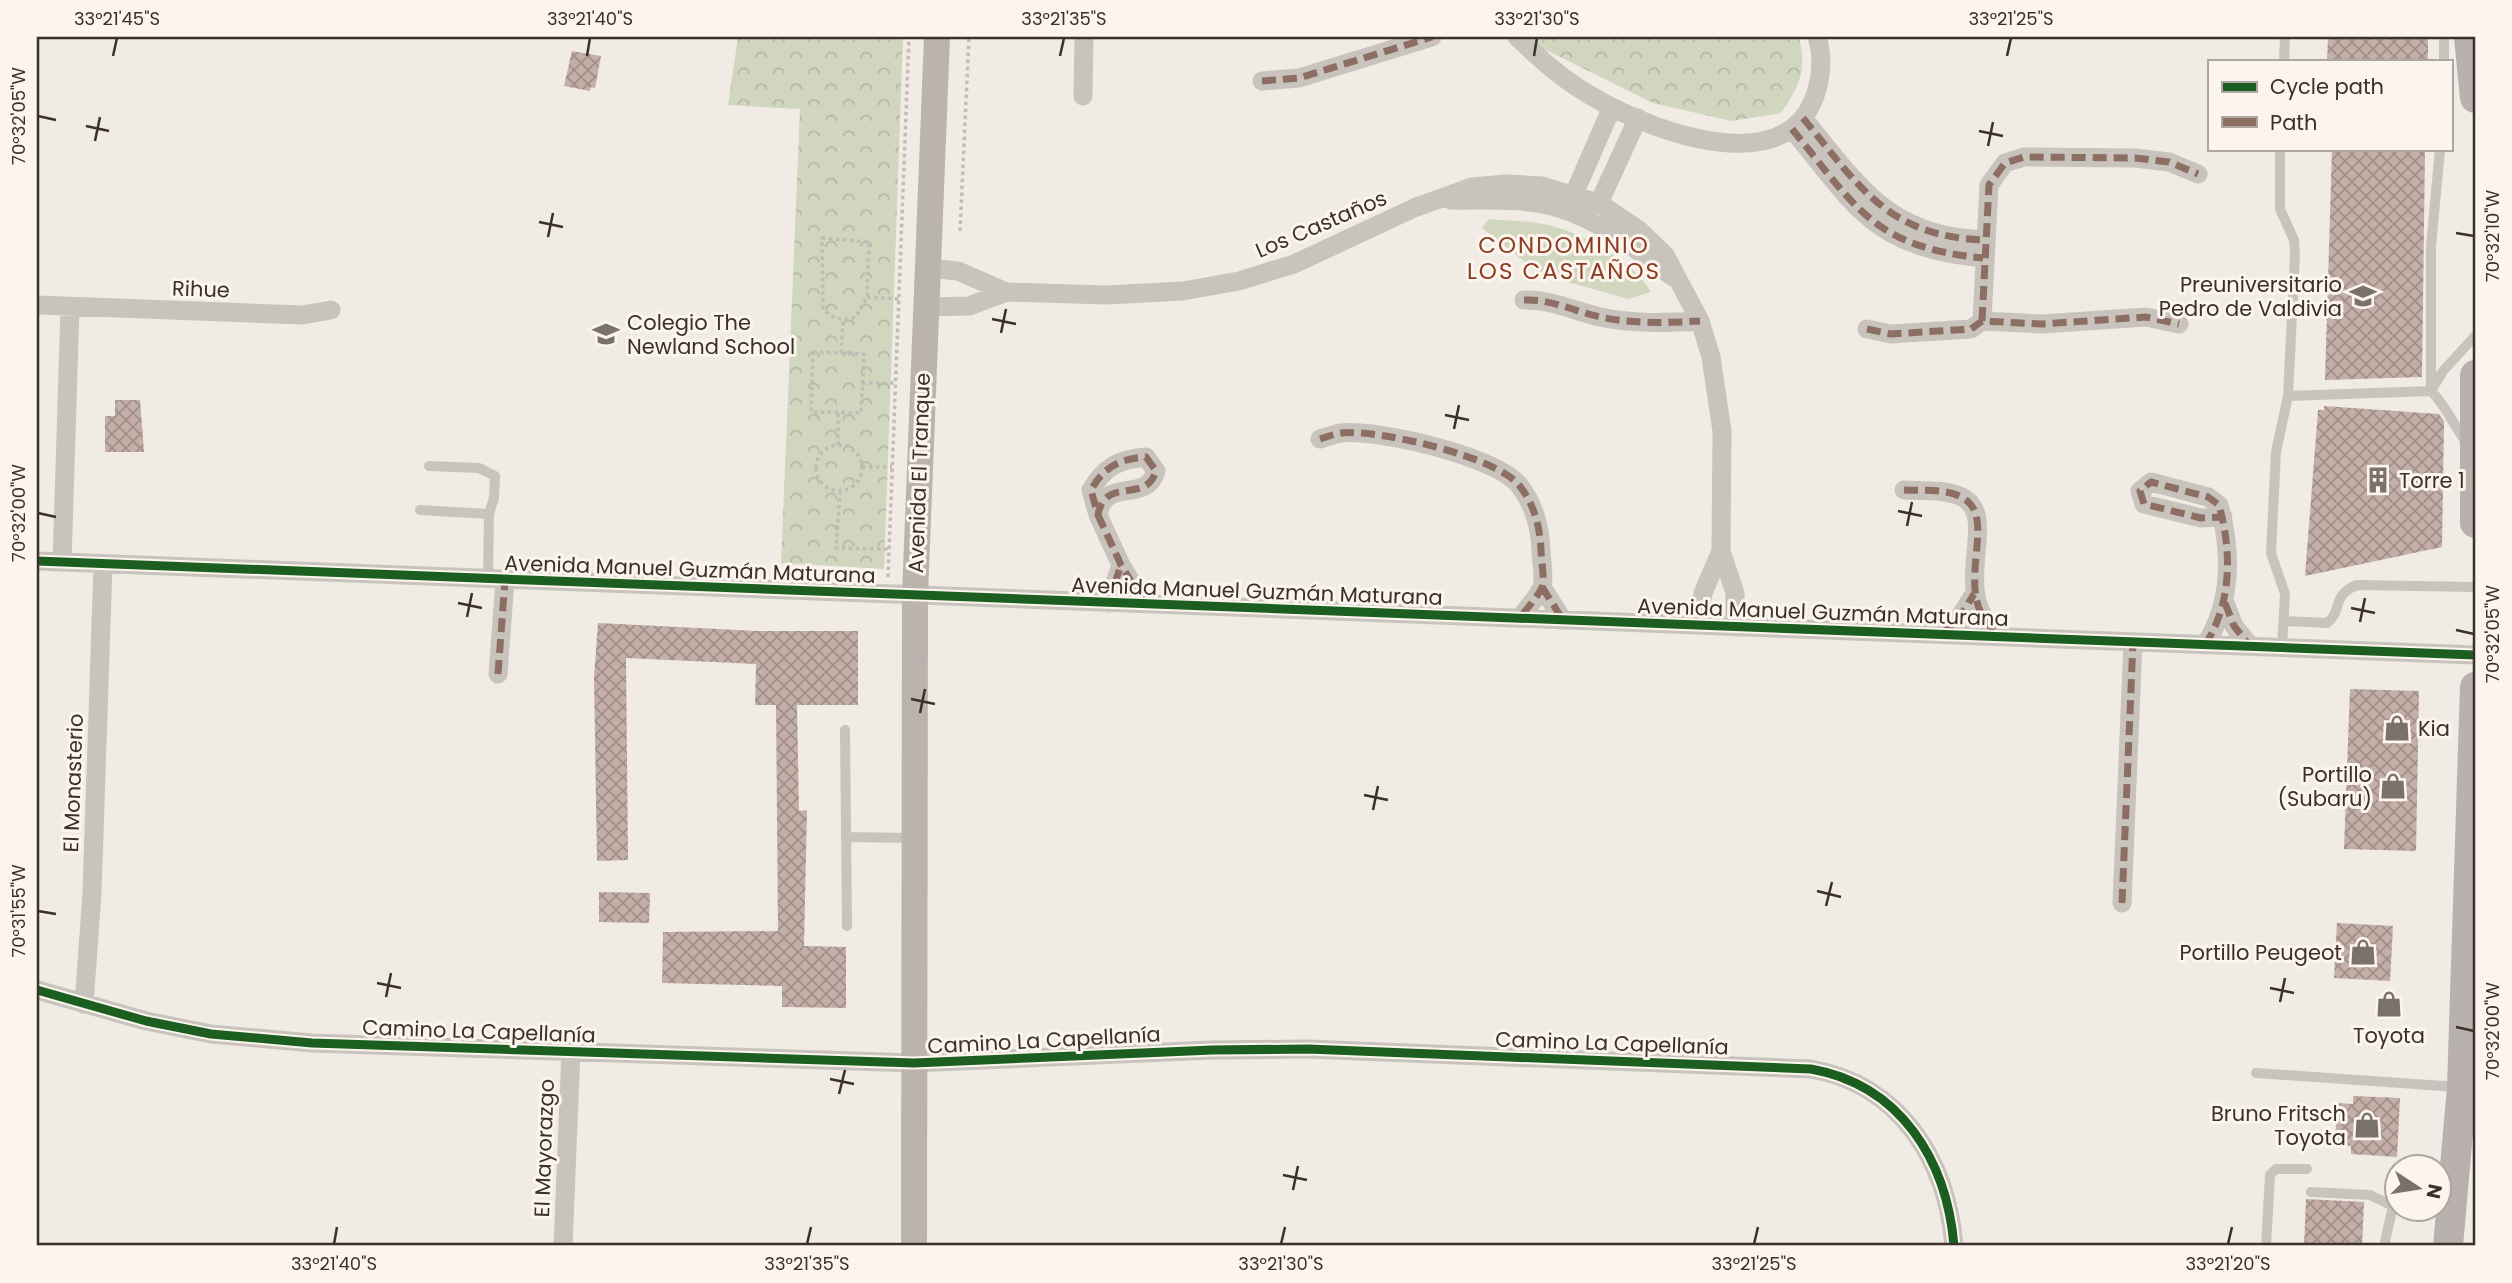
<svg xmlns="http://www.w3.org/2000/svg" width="2512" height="1283" font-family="Poppins,sans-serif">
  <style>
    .grass { fill: #d1d6bf }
    .park { fill: url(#park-crowns) }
    .building { fill: url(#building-cross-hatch) }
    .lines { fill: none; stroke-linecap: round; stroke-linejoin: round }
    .path { stroke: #c2bbb6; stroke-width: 3.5; stroke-dasharray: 3.5 3.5; stroke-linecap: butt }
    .lane { stroke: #c9c3be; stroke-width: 10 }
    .street { stroke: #c9c3be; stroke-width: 19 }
    .secondary { stroke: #bab3ae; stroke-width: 26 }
    .primary { stroke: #b8b1ad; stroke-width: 30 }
    .quiet { stroke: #8d6e63; stroke-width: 7; stroke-dasharray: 14 7; stroke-linecap: butt }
    .cycleway-casing { stroke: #fbf5ee; stroke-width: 13 }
    .cycleway { stroke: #1b5e20; stroke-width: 9 }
    .ticks { fill: none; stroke: #3b302b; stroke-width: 2.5 }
    .labels { text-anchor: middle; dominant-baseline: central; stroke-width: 6; stroke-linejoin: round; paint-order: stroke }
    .street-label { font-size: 21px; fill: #3b302b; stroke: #fbf5ee }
    .poi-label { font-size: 21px; fill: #3b302b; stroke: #fbf5ee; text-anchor: end }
    .neighbourhood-label { font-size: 23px; letter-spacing: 2px; fill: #8c3b22; stroke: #fbf5ee }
    .neatline { fill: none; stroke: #3b302b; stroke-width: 2.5 }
    .ticks-label { font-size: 18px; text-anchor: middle; fill: #3b302b }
  </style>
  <defs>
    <pattern id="park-crowns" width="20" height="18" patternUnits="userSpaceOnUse" patternTransform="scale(1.75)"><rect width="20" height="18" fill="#d1d6bf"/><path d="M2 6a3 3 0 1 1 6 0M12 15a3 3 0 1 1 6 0" fill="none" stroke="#b4b8a4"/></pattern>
    <pattern id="building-cross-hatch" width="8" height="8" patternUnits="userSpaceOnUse" patternTransform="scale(1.75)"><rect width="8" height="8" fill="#c3afa7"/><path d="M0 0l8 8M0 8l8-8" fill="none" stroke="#a08f88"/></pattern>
  </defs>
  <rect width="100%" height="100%" fill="#f0ebe5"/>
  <path class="grass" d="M1489,219c23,2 48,2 70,9 32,10 75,35 92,64l-23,7 -88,-25 -58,-46z"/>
  <path class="park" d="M738,37h165l-19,532 -103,-6 19,-454 -72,-4z
    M1532,37h267c8,34 1,48 -18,76l-50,8 -78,-18 -115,-57z"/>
  <path class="building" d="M2328,37h100v24h-101z
    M572,51l29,5 -6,32 -4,-1 -1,4 -26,-5z
    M2332,149h93l-3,228 -97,3z
    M115,400h25l4,52h-39v-36h10z
    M2324,406l115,8 5,7 -2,126 -137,29 13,-166h6z
    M598,623l159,8h101v74h-61l2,106 8,-1 -3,136 42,1v61l-64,-1v-21l-120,-3 1,-51 115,-1 -2,-226h-21l1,-41 -130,-6 2,202 -31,1 -3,-184z
    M2350,689l69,2 -3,160 -72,-2z
    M599,892l51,1 -1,30 -50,-1z
    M2337,923l56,3 -3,55 -56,-3z
    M2353,1096l47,2 -3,59 -46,-3v-8l-16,-1 2,-42 16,1z
    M2306,1199l58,3 -2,44h-58z"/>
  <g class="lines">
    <path class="path" d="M960,231l9,-194
      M822,238l47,4 -2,55 -11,20c-16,4 -23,3 -33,-9z
      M867,297l32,2
      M813,352l51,2 -3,59 -50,-1z
      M841,353l2,-33
      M862,383h33
      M838,445v-33
      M816 468a23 23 0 1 1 46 0a23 23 0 1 1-46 0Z
      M862,467h30
      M840,491l-4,57 53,1
      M888,577l21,-540"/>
    <path class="lane" d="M2284,61l1,-24
      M2444,61v-24
      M2280,149v60l14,31 1,15 -7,141 -12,56 -5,101 14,41 -3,54
      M2440,149l-9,97v145c16,16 22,34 36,52
      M2431,391l12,-20 32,-35
      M2288,396l143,-5
      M429,466l50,2 16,8 -1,22 -5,16 -1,65
      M420,510l69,4
      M2284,621l43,2c16,-12 4,-28 30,-38l118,2
      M845,730l2,196
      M848,837l66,1
      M2256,1073l202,14
      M2311,1192l59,3 23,11
      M2266,1246l4,-71 6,-6h31
      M2384,1246l9,-40 3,-1"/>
    <path class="street" d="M1517,37c22,21 44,41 71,57 51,31 174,82 218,20 14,-21 19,-53 11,-77
      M1262,81l37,-3 133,-41
      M1083,96l1,-59
      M1803,118c56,68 85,119 182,122
      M1792,129c65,79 81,118 191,129
      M1451,200c28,1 57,-2 86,3 54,9 93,42 136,74
      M1575,206l-1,-12 38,-87
      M1587,209l12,-6 39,-85
      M928,268l30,3 48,21 100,3 77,-4 56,-10 55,-17 120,-56 58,-21 35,-3 35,2 57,17 40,27 26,25 35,66 11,36 11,74 -1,120 -18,42 -6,32
      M1524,300c27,-1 50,11 76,17 33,7 66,6 100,4
      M37,305l265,10 29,-5
      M926,307l43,-1 37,-14
      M1982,321l7,-136 16,-22 19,-6 111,1 34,4 29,12
      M1867,329l24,5 80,-5 11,-8 60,3 104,-7 33,7
      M1320,439c7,-2 14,-5 21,-6 37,-4 154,23 178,52 15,19 21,41 22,65 0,10 4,28 1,37 -4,10 -16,22 -22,31
      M1146,457l10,14c-10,34 -51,4 -58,44l-7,-25c13,-23 28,-31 55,-33z
      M1904,490c19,1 41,-1 58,7 41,20 -19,101 41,139
      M1098,515l23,50 24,39
      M1721,551l14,42v34
      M37,561l2438,94
      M62,562l8,-255
      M1542,587l21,33
      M1108,603l13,-38
      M2225,603l9,23 16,20
      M1940,634l18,-14 16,-26
      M2205,645c27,-42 27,-93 14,-140l-11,-8 -57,-15 -11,9 4,13 57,14 22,-1
      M498,674l7,-94
      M2122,903l11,-261
      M37,990l109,31 65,13 101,9 602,20 298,-13 96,-1 503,20c90,16 136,92 143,177
      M84,1004l8,-111 11,-329
      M563,1246l8,-195"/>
    <path class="secondary" d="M914,1246l1,-651 22,-558"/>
    <path class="primary" d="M2469,37l6,61
      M2475,375v148
      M2448,1246l14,-159 13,-400"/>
    <path class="quiet" d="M1262,81l37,-3 133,-41
      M1803,118c56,68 85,119 182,122
      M1792,129c65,79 81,118 191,129
      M1524,300c27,-1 50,11 76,17 33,7 66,6 100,4
      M1982,321l7,-136 16,-22 19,-6 111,1 34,4 29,12
      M1867,329l24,5 80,-5 11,-8 60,3 104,-7 33,7
      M1320,439c7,-2 14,-5 21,-6 37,-4 154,23 178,52 15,19 21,41 22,65 0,10 4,28 1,37 -4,10 -16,22 -22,31
      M1146,457l10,14c-10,34 -51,4 -58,44l-7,-25c13,-23 28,-31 55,-33z
      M1904,490c18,1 43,-2 59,8 39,22 -18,101 38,137
      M1098,515l23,50 24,39
      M1542,587l21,33
      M1108,603l13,-38
      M2225,603l9,23 16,20
      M1941,634l17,-14 16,-26
      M2205,645c27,-42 27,-93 14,-140l-11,-8 -57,-15 -11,9 4,13 57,14 22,-1
      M498,674l7,-94
      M2122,903l11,-261"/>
    <g class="cycleway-casing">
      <path id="cycleway" d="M37,561l2438,94
        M37,990l109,31 65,13 101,9 602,20 298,-13 96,-1 503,20c90,16 136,92 143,177"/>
    </g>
    <use href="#cycleway" class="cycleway"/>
  </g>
  <path class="ticks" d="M113,56l4,-18M587,56l3,-18M1060,56l4,-18M1534,56l3,-18M2007,56l4,-18M38,116l18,4M86,126l23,5M1979,131l24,5M95,141l5,-24M1988,146l5,-24M539,222l24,5M2456,233l18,3M548,237l5,-24M992,319l24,5M1001,333l5,-24M1445,415l24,5M1454,429l5,-24M1898,511l24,5M38,513l18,4M1907,526l5,-24M458,603l24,5M2351,608l24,5M467,617l5,-24M2360,622l5,-24M2456,630l18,4M911,699l24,5M920,713l5,-24M1364,795l24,5M1373,810l5,-24M1817,891l24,6M1826,906l6,-24M38,911l18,3M377,983l24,5M2270,988l24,5M386,997l5,-24M2280,1002l5,-24M2456,1027l18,4M830,1079l24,5M839,1094l6,-24M1283,1175l24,5M1293,1190l5,-24M334,1244l3,-17M807,1244l4,-17M1281,1244l4,-17M1754,1244l4,-17M2228,1244l4,-17"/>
  <defs>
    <g id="university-bare" transform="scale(2.1)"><path d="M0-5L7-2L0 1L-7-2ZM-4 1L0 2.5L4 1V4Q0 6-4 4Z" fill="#7a716c" stroke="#fbf5ee" stroke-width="2.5" paint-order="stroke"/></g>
    <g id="school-bare" transform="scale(2.1)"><path d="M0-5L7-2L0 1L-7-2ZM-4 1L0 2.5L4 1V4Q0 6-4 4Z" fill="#7a716c" stroke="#fbf5ee" stroke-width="2.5" paint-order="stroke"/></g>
    <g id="building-bare" transform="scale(2.1)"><path d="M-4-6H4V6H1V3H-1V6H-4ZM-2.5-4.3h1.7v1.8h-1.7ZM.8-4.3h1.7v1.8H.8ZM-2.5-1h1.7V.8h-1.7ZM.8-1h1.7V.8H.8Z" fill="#7a716c" stroke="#fbf5ee" stroke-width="2.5" paint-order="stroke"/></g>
    <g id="shop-bare" transform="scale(2.1)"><path d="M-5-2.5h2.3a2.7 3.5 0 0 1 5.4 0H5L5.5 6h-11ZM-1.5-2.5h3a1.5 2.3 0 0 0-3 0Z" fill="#7a716c" stroke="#fbf5ee" stroke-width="2.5" paint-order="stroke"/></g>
  </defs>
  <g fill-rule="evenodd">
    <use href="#university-bare" x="2363" y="296"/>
    <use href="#school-bare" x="606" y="334"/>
    <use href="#building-bare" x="2378" y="480"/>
    <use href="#shop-bare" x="2397" y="728"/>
    <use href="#shop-bare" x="2393" y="786"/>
    <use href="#shop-bare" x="2363" y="952"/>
    <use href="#shop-bare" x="2389" y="1004"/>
    <use href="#shop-bare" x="2367" y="1125"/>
  </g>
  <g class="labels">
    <g class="street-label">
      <text transform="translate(1321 224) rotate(-23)">Los Castaños</text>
      <text transform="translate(201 289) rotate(2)">Rihue</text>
      <text transform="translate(919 473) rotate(-88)">Avenida El Tranque</text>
      <text transform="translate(690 569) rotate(2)">Avenida Manuel Guzmán Maturana</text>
      <text transform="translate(1257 591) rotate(2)">Avenida Manuel Guzmán Maturana</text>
      <text transform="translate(1823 612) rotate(2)">Avenida Manuel Guzmán Maturana</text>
      <text transform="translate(73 783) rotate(-88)">El Monasterio</text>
      <text transform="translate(479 1031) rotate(2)">Camino La Capellanía</text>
      <text transform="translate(1044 1040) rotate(-3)">Camino La Capellanía</text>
      <text transform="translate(1612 1043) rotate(2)">Camino La Capellanía</text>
      <text transform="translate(544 1148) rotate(-88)">El Mayorazgo</text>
    </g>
    <g class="poi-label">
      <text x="2342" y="284">Preuniversitario<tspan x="2342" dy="24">Pedro de Valdivia</tspan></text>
      <text x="627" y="322" text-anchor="start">Colegio The<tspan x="627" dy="24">Newland School</tspan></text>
      <text x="2399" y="480" text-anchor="start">Torre 1</text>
      <text x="2418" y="728" text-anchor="start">Kia</text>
      <text x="2372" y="774">Portillo<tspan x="2372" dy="24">(Subaru)</tspan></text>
      <text x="2342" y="952">Portillo Peugeot</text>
      <text x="2389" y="1035" text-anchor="middle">Toyota</text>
      <text x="2346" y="1113">Bruno Fritsch<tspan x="2346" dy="24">Toyota</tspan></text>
    </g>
    <g class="neighbourhood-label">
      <text x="1564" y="245">CONDOMINIO<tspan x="1564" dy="26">LOS CASTAÑOS</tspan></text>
    </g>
  </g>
  <rect width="2512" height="1283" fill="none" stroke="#fbf5ee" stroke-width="77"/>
  <rect x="2208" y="60" width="245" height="91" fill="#fbf5ee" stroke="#aea6a0" stroke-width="2"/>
  <rect x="2222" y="82" width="35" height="10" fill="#1b5e20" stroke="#aea6a0" stroke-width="2"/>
  <text x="2270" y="94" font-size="21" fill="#3b302b">Cycle path</text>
  <rect x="2222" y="117" width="35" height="10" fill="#8d6e63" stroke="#aea6a0" stroke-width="2"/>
  <text x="2270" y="130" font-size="21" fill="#3b302b">Path</text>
  <g transform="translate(2418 1188) rotate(102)"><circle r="33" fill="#fbf5ee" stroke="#aea6a0" stroke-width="2"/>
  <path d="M0-5L12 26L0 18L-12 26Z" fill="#7a716c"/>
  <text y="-10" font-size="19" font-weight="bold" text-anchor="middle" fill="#3b302b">N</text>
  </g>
  <rect x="38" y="38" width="2436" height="1206" class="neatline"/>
  <g class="ticks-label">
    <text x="117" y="25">33°21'45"S</text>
    <text x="590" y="25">33°21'40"S</text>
    <text x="1064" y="25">33°21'35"S</text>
    <text x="1537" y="25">33°21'30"S</text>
    <text x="2011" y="25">33°21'25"S</text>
    <text transform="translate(19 116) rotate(-90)" y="6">70°32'05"W</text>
    <text transform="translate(2493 236) rotate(-90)" y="6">70°32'10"W</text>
    <text transform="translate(19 513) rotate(-90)" y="6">70°32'00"W</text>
    <text transform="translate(2493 634) rotate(-90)" y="6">70°32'05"W</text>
    <text transform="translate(19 911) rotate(-90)" y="6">70°31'55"W</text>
    <text transform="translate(2493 1031) rotate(-90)" y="6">70°32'00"W</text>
    <text x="334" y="1270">33°21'40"S</text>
    <text x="807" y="1270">33°21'35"S</text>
    <text x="1281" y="1270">33°21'30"S</text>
    <text x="1754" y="1270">33°21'25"S</text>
    <text x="2228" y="1270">33°21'20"S</text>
  </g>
</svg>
